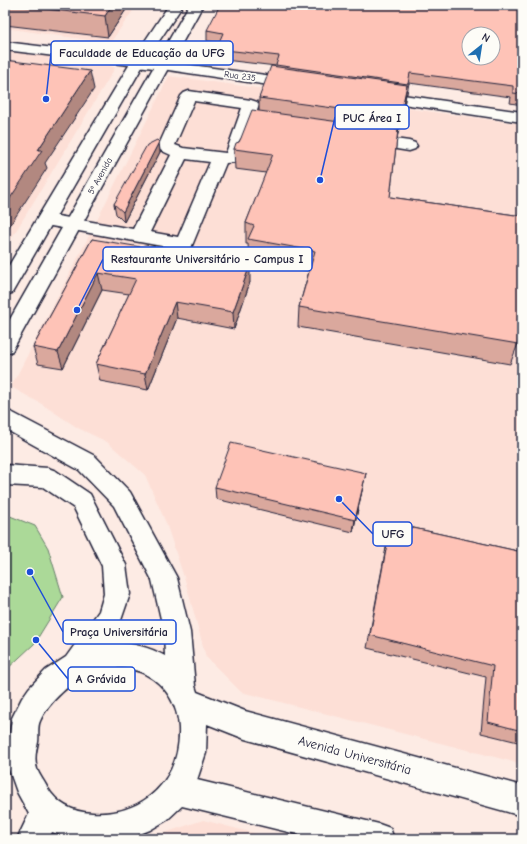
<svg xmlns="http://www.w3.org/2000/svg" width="527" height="844" font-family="'Comic Neue',sans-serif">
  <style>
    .built { fill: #fddfd6 }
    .green { fill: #abd998; stroke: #667e6a }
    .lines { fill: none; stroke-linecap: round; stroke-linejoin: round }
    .minor-casing { stroke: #22223b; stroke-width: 3 }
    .major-casing { stroke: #22223b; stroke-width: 3 }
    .minor { fill: #fdfcf7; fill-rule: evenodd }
    .major { fill: #fdfcf7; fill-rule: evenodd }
    .wall { fill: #daa89d; stroke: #22223b }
    .shaded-wall { fill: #b28880; stroke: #22223b }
    .building { fill: #fec3b7; stroke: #22223b; fill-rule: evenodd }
    .labels { text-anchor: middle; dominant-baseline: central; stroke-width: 3.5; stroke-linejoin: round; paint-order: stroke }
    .far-street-label { font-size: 9px; fill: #22223b; stroke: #fdfcf7 }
    .near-street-label { font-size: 13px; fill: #22223b; stroke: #fdfcf7 }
    .leader { fill: none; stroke: #1d4ed8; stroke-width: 1.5 }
    .callout-dot { fill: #1d4ed8; stroke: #fdfcf7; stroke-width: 1.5 }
    .callout { fill: #fdfcf7; stroke: #1d4ed8; stroke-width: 1.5 }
    .callout-label { font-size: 12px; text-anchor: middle; font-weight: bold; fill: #22223b }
  </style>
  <rect width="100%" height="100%" fill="#fdebe4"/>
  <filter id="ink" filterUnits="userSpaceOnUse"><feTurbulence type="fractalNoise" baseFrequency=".025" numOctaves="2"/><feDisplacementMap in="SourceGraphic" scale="8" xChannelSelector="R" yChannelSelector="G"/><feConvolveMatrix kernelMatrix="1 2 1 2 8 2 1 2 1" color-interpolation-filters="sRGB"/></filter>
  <g filter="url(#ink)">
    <path class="built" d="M5,5h132l-27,38 -105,-15z
      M5,49l99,13 11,6 -110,181z
      M169,76l353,48v185l-147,-24 147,25v454l-281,-72 -35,-35 -21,-77 -19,-57 -21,-48 -38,-33 -29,-14 -38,-25 -29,-16 78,-151z
      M203,820l73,19h-118l6,-6z"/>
    <path class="green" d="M5,514l30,12 13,22 15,49 -29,47 -29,27z"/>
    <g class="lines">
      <g class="minor-casing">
        <path id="minor" d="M5,42l157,19 133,18 5,2 3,3 -3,3 -5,2 -133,-20 -157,-19z
          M189,91l62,9 6,2 2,3 -19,53 -2,4 -12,1 -35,85 -7,2 -144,-26 -3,-4 3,-4 6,-2 87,15 38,-74 -11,-5 -2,-3 23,-51 3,-3zM194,101l48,7 -16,45 -43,-5 -8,-3zM186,159l24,3 -32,75 -28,-5z
          M375,91l147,21v10l-152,-23 -3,-3 3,-3z
          M366,135l43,6 6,2 2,3 -2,3 -6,2 -49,-8 -2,-3 2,-3z"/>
      </g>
      <g class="major-casing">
        <path id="major" d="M169,5h14l-38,57 -133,231 -7,2v-23l126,-210z
          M189,5h14l-191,346 -7,3v-26z
          M5,410l8,3 82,43 35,36 47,86 13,54 5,54 2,6 48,19 277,75v30l-277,-77 -38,-15 -1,29 -9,27 182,44 11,4 4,11h-77l-135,-33 -15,14 -17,10 -23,9h-56l-19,-7 -3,7h-32l12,-25 -12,-22 -10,-28v-9l5,-37 10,-20 7,-10 17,-18 20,-13 33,-46 5,-17 -2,-28 -28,-58 -31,-21 -38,-2v-20l43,3 8,3 34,23 36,71 4,29 -11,32 -12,17c21,-1 40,3 58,13l-1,-24 -12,-52 -38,-74 -35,-36 -74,-41zM122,668c8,1 16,2 23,6 21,11 33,31 34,54 2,52 -35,88 -87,85 -20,-1 -35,-9 -45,-26 -3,-6 -8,-12 -10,-18 -3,-10 -1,-18 1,-27 1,-7 -1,-15 2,-21 8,-19 33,-41 52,-49 9,-4 20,-3 30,-4z"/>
      </g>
      <use href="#minor" class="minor"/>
      <use href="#major" class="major"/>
    </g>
    <path class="wall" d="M5,5h124l-21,32 -103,-12z
      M522,5v100l-12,-2 1,-6 -102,-14 -2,11h-1l-2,12 -7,32 -7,59 132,19v90l-2,-1 -2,39 -8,20 -212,-37 1,-20 10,-36 -60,-11 -1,-16h-2v-21l20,-50 -31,-4 -1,-20 25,-38v-13l17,-32 -60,-7v-10l3,-7 -12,-1v-11z
      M159,142l1,10 -36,70 -8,-8 -2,-10z
      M92,239l158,43 -16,47 -57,-11 -29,72 -48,-9 -4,-17 33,-70 -27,-4 -39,78 -25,-4 -5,-17z
      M363,486l-10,46 -137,-33 -1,-12z
      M391,523l131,29v191l-41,-10 5,-56 -119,-29 21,-111z"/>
    <path class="shaded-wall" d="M112,5h17l-21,32 -3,-21z
      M90,71l4,18 -49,74 2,5 -42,65v-27l33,-56z
      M407,85l-3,21 -7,32 3,-21z
      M159,142l1,10 -36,70 -1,-10z
      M250,265v17l-16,47 -1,-17z
      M98,273l4,17 -39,78 -5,-16z
      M175,302l2,16 -29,72 -3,-16z
      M366,473l-3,13 -10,46 2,-12z"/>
    <path class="building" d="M12,5h100l-7,11z
      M220,5h302v89l-9,-1v-7l-71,-9 -32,-4 -2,11 -132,-19 3,-9 -63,-7 7,-16 -16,-3zM469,34h24v24h-24z
      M5,60l85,11 -52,79h4l-37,56z
      M271,66l136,19 -7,32 -141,-19z
      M252,110l146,20 -8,67 132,19v68l-4,60 -219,-37 16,-56 -67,-12 6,-13 -8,-3 27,-69 -39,-5 2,-6 3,-1 2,-4z
      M157,140l2,2 -36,70 -9,-8 33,-59z
      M92,239l158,26 -17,47 -58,-10 -30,72 -49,-10 40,-85 -38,-6 -40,79 -25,-5z
      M231,443l135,30 -11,47 -140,-33z
      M391,523l131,29v179l-34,-9 5,-56 -123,-31z"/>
  </g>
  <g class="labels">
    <g class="far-street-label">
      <text transform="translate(240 76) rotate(8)">Rua 235</text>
      <text transform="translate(100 176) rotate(-61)">5ª Avenida</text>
    </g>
    <g class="near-street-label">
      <text transform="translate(355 755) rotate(15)">Avenida Universitária</text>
    </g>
  </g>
  <path class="leader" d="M46 99L51 53M320 180L335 117M77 310L103 259M339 499L373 534M30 572L63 632M36 640L68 679"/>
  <g class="callout-dot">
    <circle cx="46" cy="99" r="4"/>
    <circle cx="320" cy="180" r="4"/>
    <circle cx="77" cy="310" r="4"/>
    <circle cx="339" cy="499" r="4"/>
    <circle cx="30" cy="572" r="4"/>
    <circle cx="36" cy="640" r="4"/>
  </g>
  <g class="callout">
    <rect x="51" y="41" width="182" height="24" rx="4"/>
    <rect x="335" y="105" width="74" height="24" rx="4"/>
    <rect x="103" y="247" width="209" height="24" rx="4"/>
    <rect x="373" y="522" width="39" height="24" rx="4"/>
    <rect x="63" y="620" width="113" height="24" rx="4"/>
    <rect x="68" y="667" width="67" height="24" rx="4"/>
  </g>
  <g class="callout-label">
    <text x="142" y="57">Faculdade de Educação da UFG</text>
    <text x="372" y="122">PUC Área I</text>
    <text x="207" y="263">Restaurante Universitário - Campus I</text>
    <text x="393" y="538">UFG</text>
    <text x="119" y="636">Praça Universitária</text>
    <text x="101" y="683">A Grávida</text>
  </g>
  <rect width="527" height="844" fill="none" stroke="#fdfcf7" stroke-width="20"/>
  <rect x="10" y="10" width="507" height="824" fill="none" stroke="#22223b" stroke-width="1.5" filter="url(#ink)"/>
  <g transform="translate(481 46) rotate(30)"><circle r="19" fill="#fdfcf7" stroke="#a5a5ac"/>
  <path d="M0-3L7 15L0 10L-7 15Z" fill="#1f6fb2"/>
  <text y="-6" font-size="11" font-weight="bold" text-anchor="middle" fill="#22223b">N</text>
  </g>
</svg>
